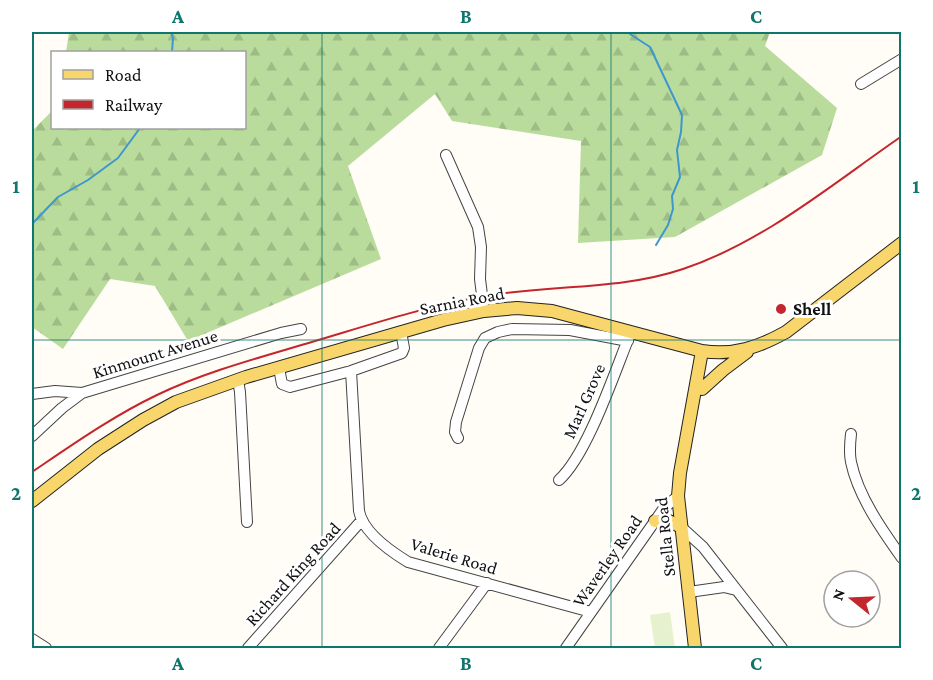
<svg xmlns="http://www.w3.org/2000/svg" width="933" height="680" font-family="'Crimson Pro',serif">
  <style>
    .forest { fill: url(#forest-firs) }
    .pitch { fill: #e6f2cf }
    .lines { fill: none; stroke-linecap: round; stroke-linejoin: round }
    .stream { stroke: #3f96cf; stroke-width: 2 }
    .minor-casing { stroke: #444; stroke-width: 12 }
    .major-casing { stroke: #222; stroke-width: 14 }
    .minor { stroke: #fff; stroke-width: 10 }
    .major { stroke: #f9d66b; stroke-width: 12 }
    .rail { stroke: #c4262e; stroke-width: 2 }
    .grid { fill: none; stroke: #0f766e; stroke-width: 1.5; stroke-opacity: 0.55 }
    .poi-dot { fill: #c4262e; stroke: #fff; stroke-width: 2 }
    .labels { text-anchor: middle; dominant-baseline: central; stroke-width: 6; stroke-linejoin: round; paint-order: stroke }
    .street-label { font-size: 18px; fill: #111; stroke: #fff }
    .poi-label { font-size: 18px; font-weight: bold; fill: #111; stroke: #fff; text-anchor: start }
    .neatline { fill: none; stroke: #0f766e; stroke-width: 2 }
    .grid-label { font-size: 20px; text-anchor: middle; font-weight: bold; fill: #0f766e }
  </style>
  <defs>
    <pattern id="forest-firs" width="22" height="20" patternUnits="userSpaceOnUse" patternTransform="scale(1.5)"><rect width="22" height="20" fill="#b9dc9c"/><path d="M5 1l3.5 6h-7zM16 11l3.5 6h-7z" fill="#9ebc85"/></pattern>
  </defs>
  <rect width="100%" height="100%" fill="#fffdf5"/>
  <path class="forest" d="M69,32h701l-5,14 72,62 -15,47 -147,82 -97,6 3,-102 -129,-20 -17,-27 -87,72 33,93 -193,82 -33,-55 -45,-7 -47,70 -31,-22v-196l20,-20v17h192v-76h-178z"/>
  <path class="pitch" d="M670,612l5,36h-20l-5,-33z"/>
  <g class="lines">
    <path class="stream" d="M171,32l2,6 -1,14
      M627,32l23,15 32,68 -1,17 -4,18 3,27 -8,19 1,13 -5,16 -12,20
      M32,224l26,-27 30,-17 30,-22 22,-30"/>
    <g class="minor-casing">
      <path id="minor" d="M861,84l41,-25
        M446,155l32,72 3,20 -1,32 4,32
        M279,368l3,16 8,3 61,-16 51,-18 2,-5 -3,-16
        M351,371l8,140c4,21 31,40 49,51l183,50
        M238,380l2,12 7,130
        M32,394l23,-3 27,2
        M851,434c-1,9 -2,19 0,28 7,34 31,68 51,96
        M32,436l30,-28 20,-15 199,-60 20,-4
        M458,438l-3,-6 1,-10 23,-74 6,-10 13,-6 14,-3 58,1 58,11
        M559,480c28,-25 55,-106 70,-143
        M681,527l22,20 79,101
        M689,592l35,-5 12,3
        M32,639l14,9
        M248,648l113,-127
        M439,648l48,-65
        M566,648l89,-127 9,-13 14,-12"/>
    </g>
    <g class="major-casing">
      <path id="major" d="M702,389l21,-19 24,-18
        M32,501l66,-52 45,-29 33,-18 70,-25 197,-57 41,-9 33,-3 35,3 150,40c32,5 57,-4 84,-19l116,-89
        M655,521h14l12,6
        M695,648l-17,-152 2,-23 22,-122"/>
    </g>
    <use href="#minor" class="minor"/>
    <use href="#major" class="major"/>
    <path class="rail" d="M32,472c40,-27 81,-56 125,-77 50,-24 105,-38 158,-54 54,-16 109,-34 165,-44 67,-13 138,-6 203,-28 81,-27 149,-85 219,-133"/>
  </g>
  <path class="grid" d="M322,32v616M611,32v616M32,340h870"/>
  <circle class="poi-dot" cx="781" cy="309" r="6"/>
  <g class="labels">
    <g class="street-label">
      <text transform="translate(462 301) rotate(-11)">Sarnia Road</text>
      <text transform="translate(155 354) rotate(-17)">Kinmount Avenue</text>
      <text transform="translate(584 401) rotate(-66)">Marl Grove</text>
      <text transform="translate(665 537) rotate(-96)">Stella Road</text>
      <text transform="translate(454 556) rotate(17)">Valerie Road</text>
      <text transform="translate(607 561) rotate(-55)">Waverley Road</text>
      <text transform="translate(293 574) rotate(-48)">Richard King Road</text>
    </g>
    <g class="poi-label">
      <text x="793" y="309">Shell</text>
    </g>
  </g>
  <rect width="933" height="680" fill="none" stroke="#ffffff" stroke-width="66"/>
  <rect x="51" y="51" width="195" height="78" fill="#ffffff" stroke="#a0a0a0" stroke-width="1.5"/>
  <rect x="63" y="70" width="30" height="9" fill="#f9d66b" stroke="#a0a0a0" stroke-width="1.5"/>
  <text x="105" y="81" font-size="18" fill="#111111">Road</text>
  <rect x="63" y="100" width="30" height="9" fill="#c4262e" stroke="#a0a0a0" stroke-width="1.5"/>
  <text x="105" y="111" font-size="18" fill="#111111">Railway</text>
  <g transform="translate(852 599) rotate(288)"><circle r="28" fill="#ffffff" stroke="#a0a0a0" stroke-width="1.5"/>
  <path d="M0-4.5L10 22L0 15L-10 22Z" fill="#c4262e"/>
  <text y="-9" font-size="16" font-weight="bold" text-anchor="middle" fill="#111111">N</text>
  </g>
  <rect x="33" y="33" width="867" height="614" class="neatline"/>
  <g class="grid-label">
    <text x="178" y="23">A</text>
    <text x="466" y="23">B</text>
    <text x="756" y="23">C</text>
    <text x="16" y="193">1</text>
    <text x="916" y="193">1</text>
    <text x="16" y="500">2</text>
    <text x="916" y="500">2</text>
    <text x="178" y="670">A</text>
    <text x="466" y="670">B</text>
    <text x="756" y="670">C</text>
  </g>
</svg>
